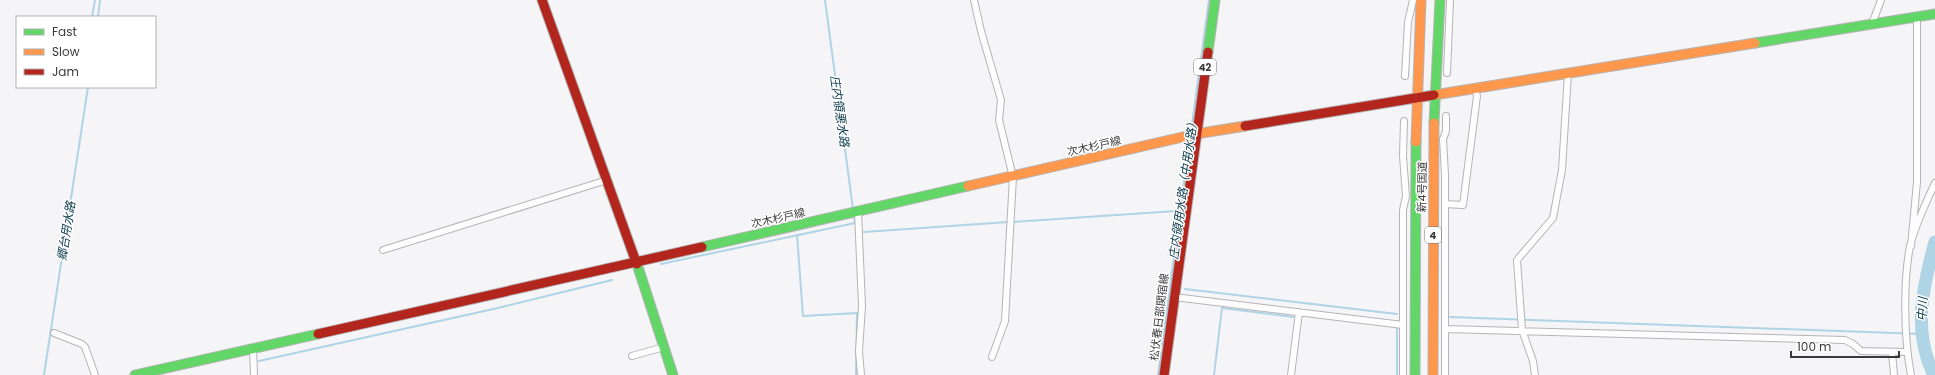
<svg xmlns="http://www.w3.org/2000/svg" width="1935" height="375" font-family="Poppins,'Noto Sans JP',sans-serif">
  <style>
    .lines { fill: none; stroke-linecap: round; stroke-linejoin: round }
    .stream { stroke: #aed4e6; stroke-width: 2 }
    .river { stroke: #aed4e6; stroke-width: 13 }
    .street-casing { stroke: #b5b4b6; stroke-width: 8 }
    .fast-casing { stroke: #b5b4b6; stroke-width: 11 }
    .slow-casing { stroke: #b5b4b6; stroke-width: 11 }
    .jam-casing { stroke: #b5b4b6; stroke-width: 11 }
    .street { stroke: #fefdfe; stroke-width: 6 }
    .fast { stroke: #63d668; stroke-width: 9 }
    .slow { stroke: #ff974d; stroke-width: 9 }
    .jam { stroke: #b3261e; stroke-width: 9 }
    .labels { text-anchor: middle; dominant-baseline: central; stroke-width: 3; stroke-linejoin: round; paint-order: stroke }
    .shield { fill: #fff; stroke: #757476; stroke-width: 1 }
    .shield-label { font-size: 10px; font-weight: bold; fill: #3a393b }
    .street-label { font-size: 11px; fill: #3a393b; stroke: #fff }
    .water-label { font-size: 12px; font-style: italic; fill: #0b3a4c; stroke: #fff }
  </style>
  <rect width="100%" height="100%" fill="#f5f4f6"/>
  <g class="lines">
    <path class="stream" d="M825,0l28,209
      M92,17l3,-17
      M98,17l2,-17
      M1191,132l18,-132
      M1012,222l164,-11
      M864,232l144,-10
      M797,235l6,81 54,-3 -1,62
      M661,264l194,-41 -1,-8
      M1185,289l212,25
      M1450,317l471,17
      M259,361l239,-53 114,-28
      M44,375l44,-288
      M1158,375l32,-237
      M1214,375l8,-67 71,9
      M1397,375v-47"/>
    <path class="river" d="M1934,375c-22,-43 -11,-89 1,-133"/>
    <g class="street-casing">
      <path id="street" d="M974,0l7,31 20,69 -2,20 14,57 -8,144 -13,36
        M1872,24l9,-24
        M1447,73l3,-73
        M1405,76l3,-54 5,-22
        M1445,204l18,1 14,-109 -2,-7
        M858,212l4,94 -3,45 2,24
        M1911,246l6,-64v-165
        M383,250l224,-70
        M1174,297l229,28
        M1446,329l399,11 8,4 8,7 46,1
        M54,333l28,11 3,3 10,28
        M253,348l1,27
        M1892,352l2,23
        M632,356l32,-9
        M1291,375l8,-63
        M1403,375v-165l3,-14 -3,-40 1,-35
        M1445,375v-200l-2,-36 3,-8v-15
        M1535,375l-2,-14 -11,-31 -5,-70 36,-42 9,-48 6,-97
        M1911,375c-7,-36 -8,-93 -1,-129 5,-21 16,-43 25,-63"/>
    </g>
    <g class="fast-casing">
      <path id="fast" d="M1755,43l180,-29
        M1208,52l7,-52
        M1434,123l6,-123
        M702,247l266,-61
        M637,264l36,111
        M135,375l183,-41
        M1415,375l1,-233"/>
    </g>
    <g class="slow-casing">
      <path id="slow" d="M1434,95l321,-52
        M1416,142l5,-142
        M968,186l228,-52 49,-8
        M1433,375l1,-252"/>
    </g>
    <g class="jam-casing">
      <path id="jam" d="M542,0l94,262 66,-15
        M1245,126l189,-31
        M318,334l318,-72 1,2
        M1164,375l44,-323"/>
    </g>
    <use href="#street" class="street"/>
    <use href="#fast" class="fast"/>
    <use href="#slow" class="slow"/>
    <use href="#jam" class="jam"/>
  </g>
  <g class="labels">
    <g class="shield">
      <rect x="1194" y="59" width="22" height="16" rx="3"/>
      <rect x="1425" y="227" width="16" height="16" rx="3"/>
    </g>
    <g class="shield-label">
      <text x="1205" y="67">42</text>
      <text x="1433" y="235">4</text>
    </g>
    <g class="street-label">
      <text transform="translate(1094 146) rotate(-13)">次木杉戸線</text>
      <text transform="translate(1422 187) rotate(-89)">新4号国道</text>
      <text transform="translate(778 218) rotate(-13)">次木杉戸線</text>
      <text transform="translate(1159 317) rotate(-83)">松伏春日部関宿線</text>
    </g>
    <g class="water-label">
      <text transform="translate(840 111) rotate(82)">庄内領悪水路</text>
      <text transform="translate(1183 188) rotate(-82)">庄内領用水路（中用水路）</text>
      <text transform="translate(66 231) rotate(-81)">郷台用水路</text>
      <text transform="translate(1922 309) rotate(-87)">中川</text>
    </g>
  </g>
  <rect x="16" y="16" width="140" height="72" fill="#ffffff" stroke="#b0b0b1"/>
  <rect x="24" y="29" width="20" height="6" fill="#63d668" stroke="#b0b0b1"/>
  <text x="52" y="36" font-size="12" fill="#3a393b">Fast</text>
  <rect x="24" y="49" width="20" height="6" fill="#ff974d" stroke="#b0b0b1"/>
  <text x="52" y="56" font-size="12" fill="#3a393b">Slow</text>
  <rect x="24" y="69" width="20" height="6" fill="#b3261e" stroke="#b0b0b1"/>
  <text x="52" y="76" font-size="12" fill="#3a393b">Jam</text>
  <path d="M1791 351v6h108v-6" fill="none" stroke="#3a393b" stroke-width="2"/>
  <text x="1797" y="351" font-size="12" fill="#3a393b" stroke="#ffffff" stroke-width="3" paint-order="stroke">100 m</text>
</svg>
